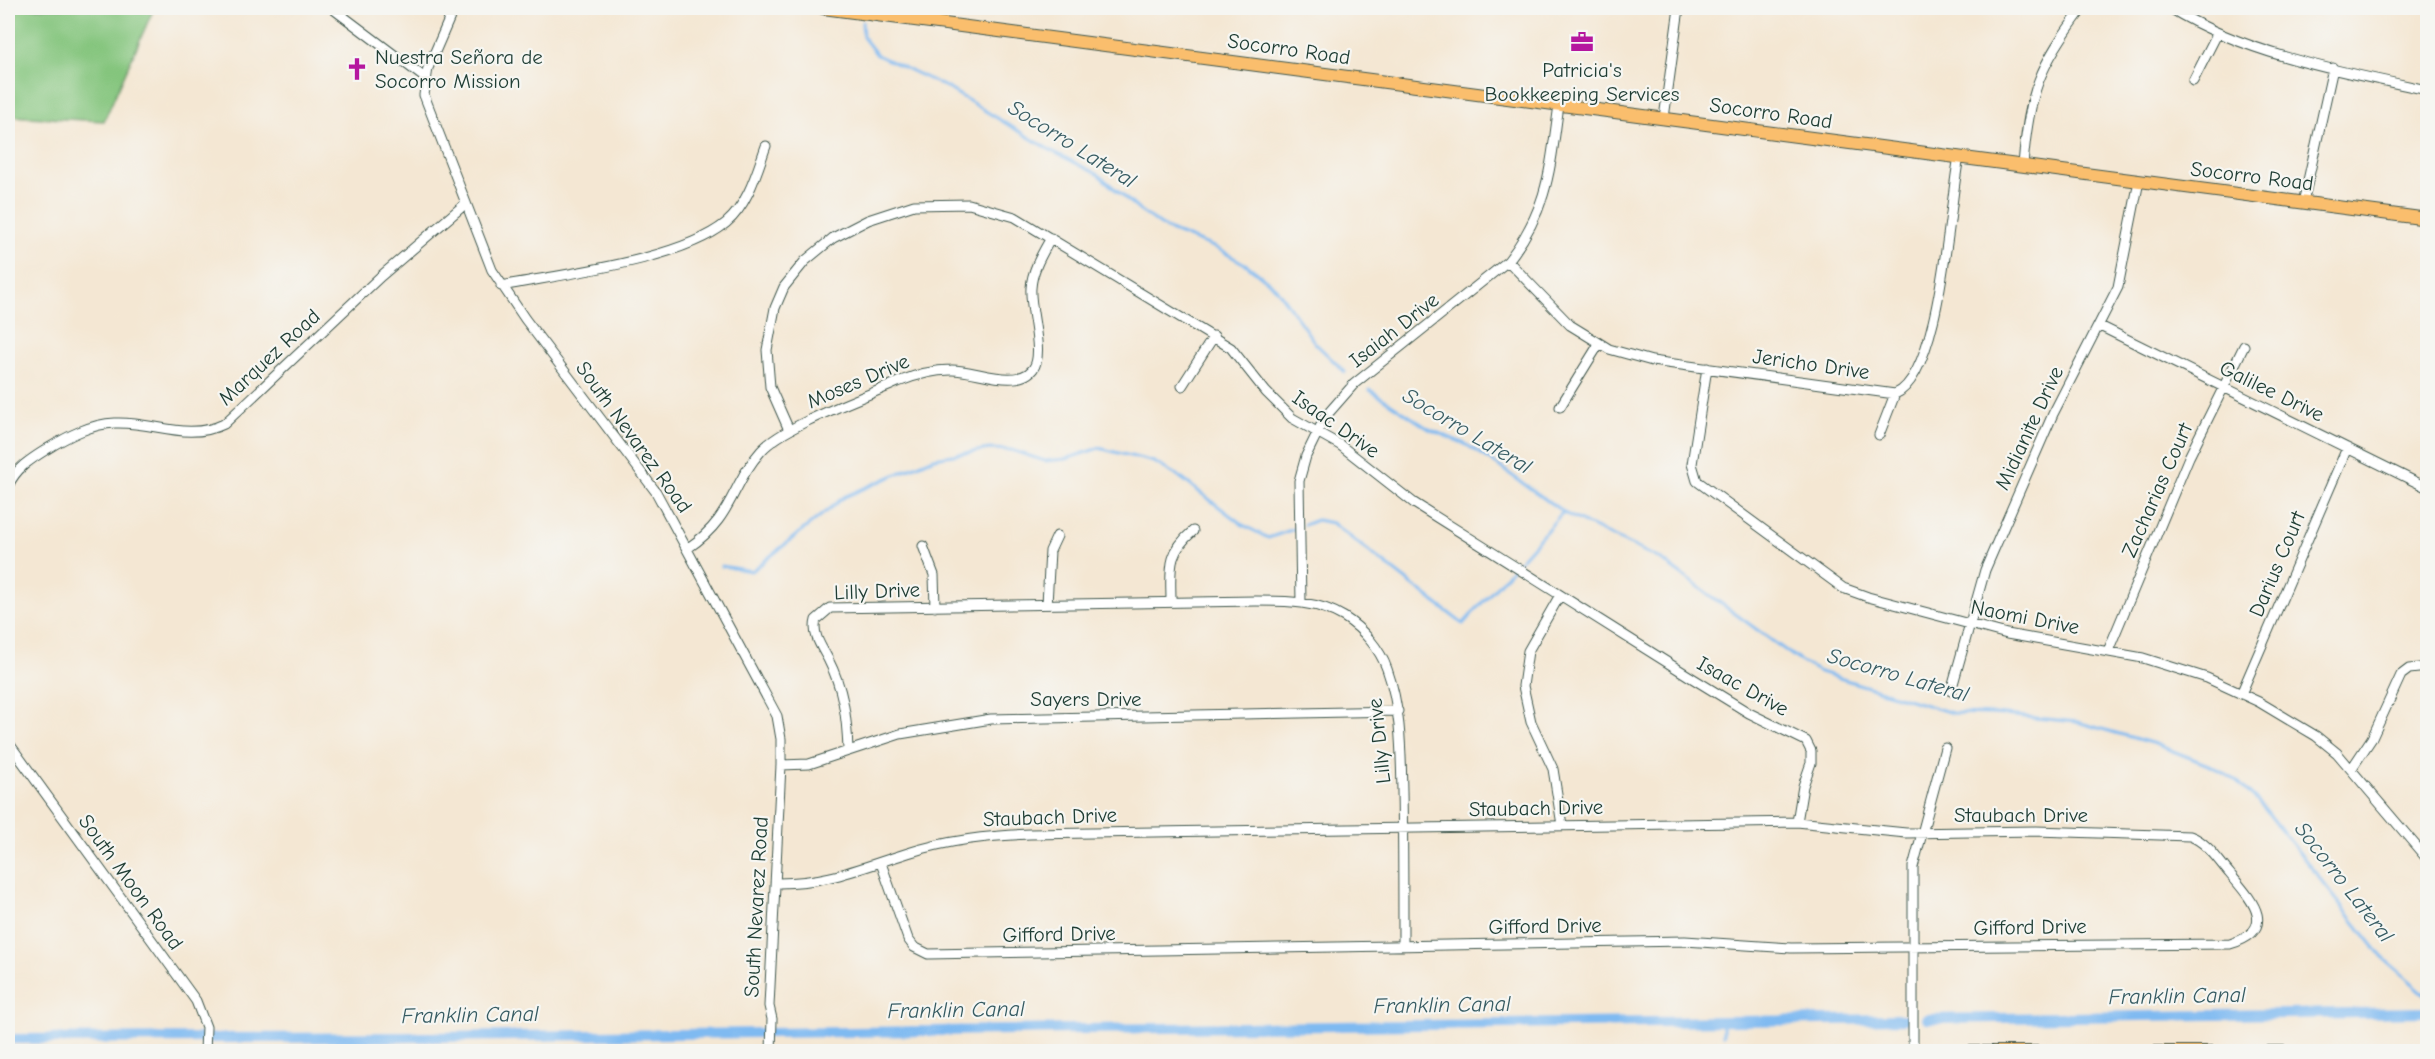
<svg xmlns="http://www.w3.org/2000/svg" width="2435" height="1059" font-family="'Comic Neue',sans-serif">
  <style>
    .green { fill: #84c57d; stroke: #528158; stroke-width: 1.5 }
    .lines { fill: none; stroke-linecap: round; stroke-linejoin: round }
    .stream { stroke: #7fbaf1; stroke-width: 3 }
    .canal { stroke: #7fbaf1; stroke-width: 10 }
    .minor-casing { stroke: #3f564c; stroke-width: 11 }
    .major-casing { stroke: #3f564c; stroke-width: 14 }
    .minor { stroke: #fff; stroke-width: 9 }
    .major { stroke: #fabe6d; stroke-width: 12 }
    .labels { text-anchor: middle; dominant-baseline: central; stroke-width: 4.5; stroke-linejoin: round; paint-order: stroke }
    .street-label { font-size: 21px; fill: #1f3d34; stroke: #f6f6f2 }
    .poi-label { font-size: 21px; fill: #1f3d34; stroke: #f6f6f2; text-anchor: start }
    .water-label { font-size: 22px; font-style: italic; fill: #375c63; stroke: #f6f6f2 }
  </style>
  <rect width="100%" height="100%" fill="#f6f6f2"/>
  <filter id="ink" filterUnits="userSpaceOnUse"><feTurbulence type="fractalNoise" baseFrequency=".0167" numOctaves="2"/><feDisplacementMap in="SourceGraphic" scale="12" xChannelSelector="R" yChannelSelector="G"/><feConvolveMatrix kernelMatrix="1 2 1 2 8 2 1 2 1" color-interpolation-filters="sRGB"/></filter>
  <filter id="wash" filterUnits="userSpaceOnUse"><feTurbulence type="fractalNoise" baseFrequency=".008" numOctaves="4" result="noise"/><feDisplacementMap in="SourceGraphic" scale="24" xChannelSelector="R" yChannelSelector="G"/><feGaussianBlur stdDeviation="1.35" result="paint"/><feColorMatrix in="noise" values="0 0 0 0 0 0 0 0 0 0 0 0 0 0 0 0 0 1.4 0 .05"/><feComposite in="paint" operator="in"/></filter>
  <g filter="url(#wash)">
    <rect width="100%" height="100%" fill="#f4e7d3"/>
    <path class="green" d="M8,8h146l-50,113 -96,-5z"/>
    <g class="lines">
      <path class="stream" d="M862,22l1,15 14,18 69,32 104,63 49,25 41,36 27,18 49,19 31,17 29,23 39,55 30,29
        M1370,390l59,39 36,15 21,13 80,57 94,45 140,102 20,11 132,41 41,1 84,8 78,22 56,22 26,15 27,27 118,149 44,38
        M1304,525l13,-5 15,3 131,101 100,-112
        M721,566l31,5 92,-74 90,-39 56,-9 21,1 34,11 21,-2 33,-11 55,14 27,16 62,47 25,13 26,-9
        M1723,1035v-13"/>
      <path class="canal" d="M1927,1019l501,-7
        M8,1039l427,-2 1470,-18"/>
    </g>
  </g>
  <g filter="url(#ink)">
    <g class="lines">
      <g class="minor-casing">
        <path id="minor" d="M332,8l93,70
          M454,8l-26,60 -4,27 68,175 33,49 131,173 121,224 4,23v26l-12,241 3,13 -1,33
          M2170,8c75,46 171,64 258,82
          M2193,81l24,-47
          M1664,118l15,-110
          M2023,165c6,-73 16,-99 60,-157
          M2303,203l30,-135
          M1508,261l62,64 39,24 43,12 243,33c46,-19 54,-190 64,-237
          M501,286c61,-12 178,-25 225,-63 22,-18 31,-52 40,-77
          M2100,326l328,162
          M1707,368l-15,96 5,17 146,107 25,9 139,37 136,24 64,20 52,24 57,34 21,17 91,107
          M1182,386l32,-50
          M1560,407l39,-63
          M789,430l-19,-43 -3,-37 8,-42 9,-21 21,-26 28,-23 35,-18 46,-15 55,-1 46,13 216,131 35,44 26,26 48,27 74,58 278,175 57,35 57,28 5,10v12l-8,23 -6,36
          M1879,435l16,-41
          M8,486c8,-18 23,-27 39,-37 21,-13 44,-25 68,-26 38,-2 72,19 109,1l157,-148 83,-71
          M923,546l11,29 1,32
          M688,548c46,-31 42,-62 73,-97 23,-26 102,-53 137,-69 17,-7 34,-12 53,-12 23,-1 65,20 82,-1 12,-15 -4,-61 -2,-81 1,-18 11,-34 20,-50
          M1560,595l-32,56 -5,35 8,36 22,47 9,56
          M1171,602c0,-32 -5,-48 22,-71
          M1301,603l-2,-122 7,-25 19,-39 29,-33 154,-123c41,-53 42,-93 51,-156
          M1047,604l3,-53 7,-15
          M2108,651l81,-194 55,-111
          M1951,691l34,-121 68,-156 65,-127 21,-106
          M2241,694l106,-246
          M8,742l188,259 10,26 -1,25
          M848,750c-1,-33 -5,-62 -20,-91 -7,-13 -16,-25 -12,-39l14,-12 426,-7c31,0 62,0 88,16 19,12 36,32 43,52 14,39 14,81 15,122 1,51 1,103 1,155
          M781,765l28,-1 91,-30 91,-15 407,-8
          M2352,768l20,-30 29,-63 8,-6 19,-2
          M775,883c51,1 85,-15 133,-30 40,-13 80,-17 122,-19l767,-12 109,11 130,-2 154,5c17,6 28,24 40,38 21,25 50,55 0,70l-439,4 -106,-7 -757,13 -14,-7 -6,-8 -27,-76
          M1913,1052v-185l32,-119"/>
      </g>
      <g class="major-casing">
        <path id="major" d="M823,8l1605,211
          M1940,1052h343"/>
      </g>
      <use href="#minor" class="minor"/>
      <use href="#major" class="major"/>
    </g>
  </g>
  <defs>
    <g id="office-bare" transform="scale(1.8)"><path d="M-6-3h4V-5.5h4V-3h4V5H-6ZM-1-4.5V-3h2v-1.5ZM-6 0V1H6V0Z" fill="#b5179e" stroke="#f6f6f2" stroke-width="2.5" paint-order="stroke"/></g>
    <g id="church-bare" transform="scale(1.8)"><path d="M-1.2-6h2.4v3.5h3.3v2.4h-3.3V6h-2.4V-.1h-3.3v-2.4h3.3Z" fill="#b5179e" stroke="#f6f6f2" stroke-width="2.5" paint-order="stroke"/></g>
  </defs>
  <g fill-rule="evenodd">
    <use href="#office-bare" x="1582" y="42"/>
    <use href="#church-bare" x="357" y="69"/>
  </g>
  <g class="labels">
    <g class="street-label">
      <text transform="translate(1289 49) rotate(8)">Socorro Road</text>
      <text transform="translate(1771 113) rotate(8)">Socorro Road</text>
      <text transform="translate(2252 176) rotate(7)">Socorro Road</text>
      <text transform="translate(1394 330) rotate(-38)">Isaiah Drive</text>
      <text transform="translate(269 357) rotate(-43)">Marquez Road</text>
      <text transform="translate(1811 364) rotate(8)">Jericho Drive</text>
      <text transform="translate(858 381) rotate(-23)">Moses Drive</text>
      <text transform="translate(2272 391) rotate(26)">Galilee Drive</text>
      <text transform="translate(1336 424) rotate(35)">Isaac Drive</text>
      <text transform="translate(2029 428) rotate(-65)">Midianite Drive</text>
      <text transform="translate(634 437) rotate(54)">South Nevarez Road</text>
      <text transform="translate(2157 490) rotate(-66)">Zacharias Court</text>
      <text transform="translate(2277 564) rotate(-67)">Darius Court</text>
      <text transform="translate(877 591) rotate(-2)">Lilly Drive</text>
      <text transform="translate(2025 617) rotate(11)">Naomi Drive</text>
      <text transform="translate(1743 686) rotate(29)">Isaac Drive</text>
      <text x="1086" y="699">Sayers Drive</text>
      <text transform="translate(1379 741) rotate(-96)">Lilly Drive</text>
      <text transform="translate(1536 808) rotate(-1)">Staubach Drive</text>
      <text x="2021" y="815">Staubach Drive</text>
      <text transform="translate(1050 817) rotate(-2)">Staubach Drive</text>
      <text transform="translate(131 882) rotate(54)">South Moon Road</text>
      <text transform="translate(756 907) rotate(-87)">South Nevarez Road</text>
      <text transform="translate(1545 926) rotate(-1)">Gifford Drive</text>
      <text transform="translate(2030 927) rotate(-1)">Gifford Drive</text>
      <text transform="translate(1059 934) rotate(-1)">Gifford Drive</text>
    </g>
    <g class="poi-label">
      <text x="375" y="57">Nuestra Señora de<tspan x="375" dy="24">Socorro Mission</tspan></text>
      <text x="1582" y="70" text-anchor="middle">Patricia's<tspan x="1582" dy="24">Bookkeeping Services</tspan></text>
    </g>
    <g class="water-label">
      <text transform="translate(1072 144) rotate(32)">Socorro Lateral</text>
      <text transform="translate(1467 431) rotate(31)">Socorro Lateral</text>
      <text transform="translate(1898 675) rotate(16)">Socorro Lateral</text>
      <text transform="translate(2344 882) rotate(52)">Socorro Lateral</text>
      <text transform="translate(2177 996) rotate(-1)">Franklin Canal</text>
      <text transform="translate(1442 1005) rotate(-1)">Franklin Canal</text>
      <text transform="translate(956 1010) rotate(-1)">Franklin Canal</text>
      <text transform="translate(470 1015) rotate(-1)">Franklin Canal</text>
    </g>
  </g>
  <rect width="2435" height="1059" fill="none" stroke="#f6f6f2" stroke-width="30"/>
</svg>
